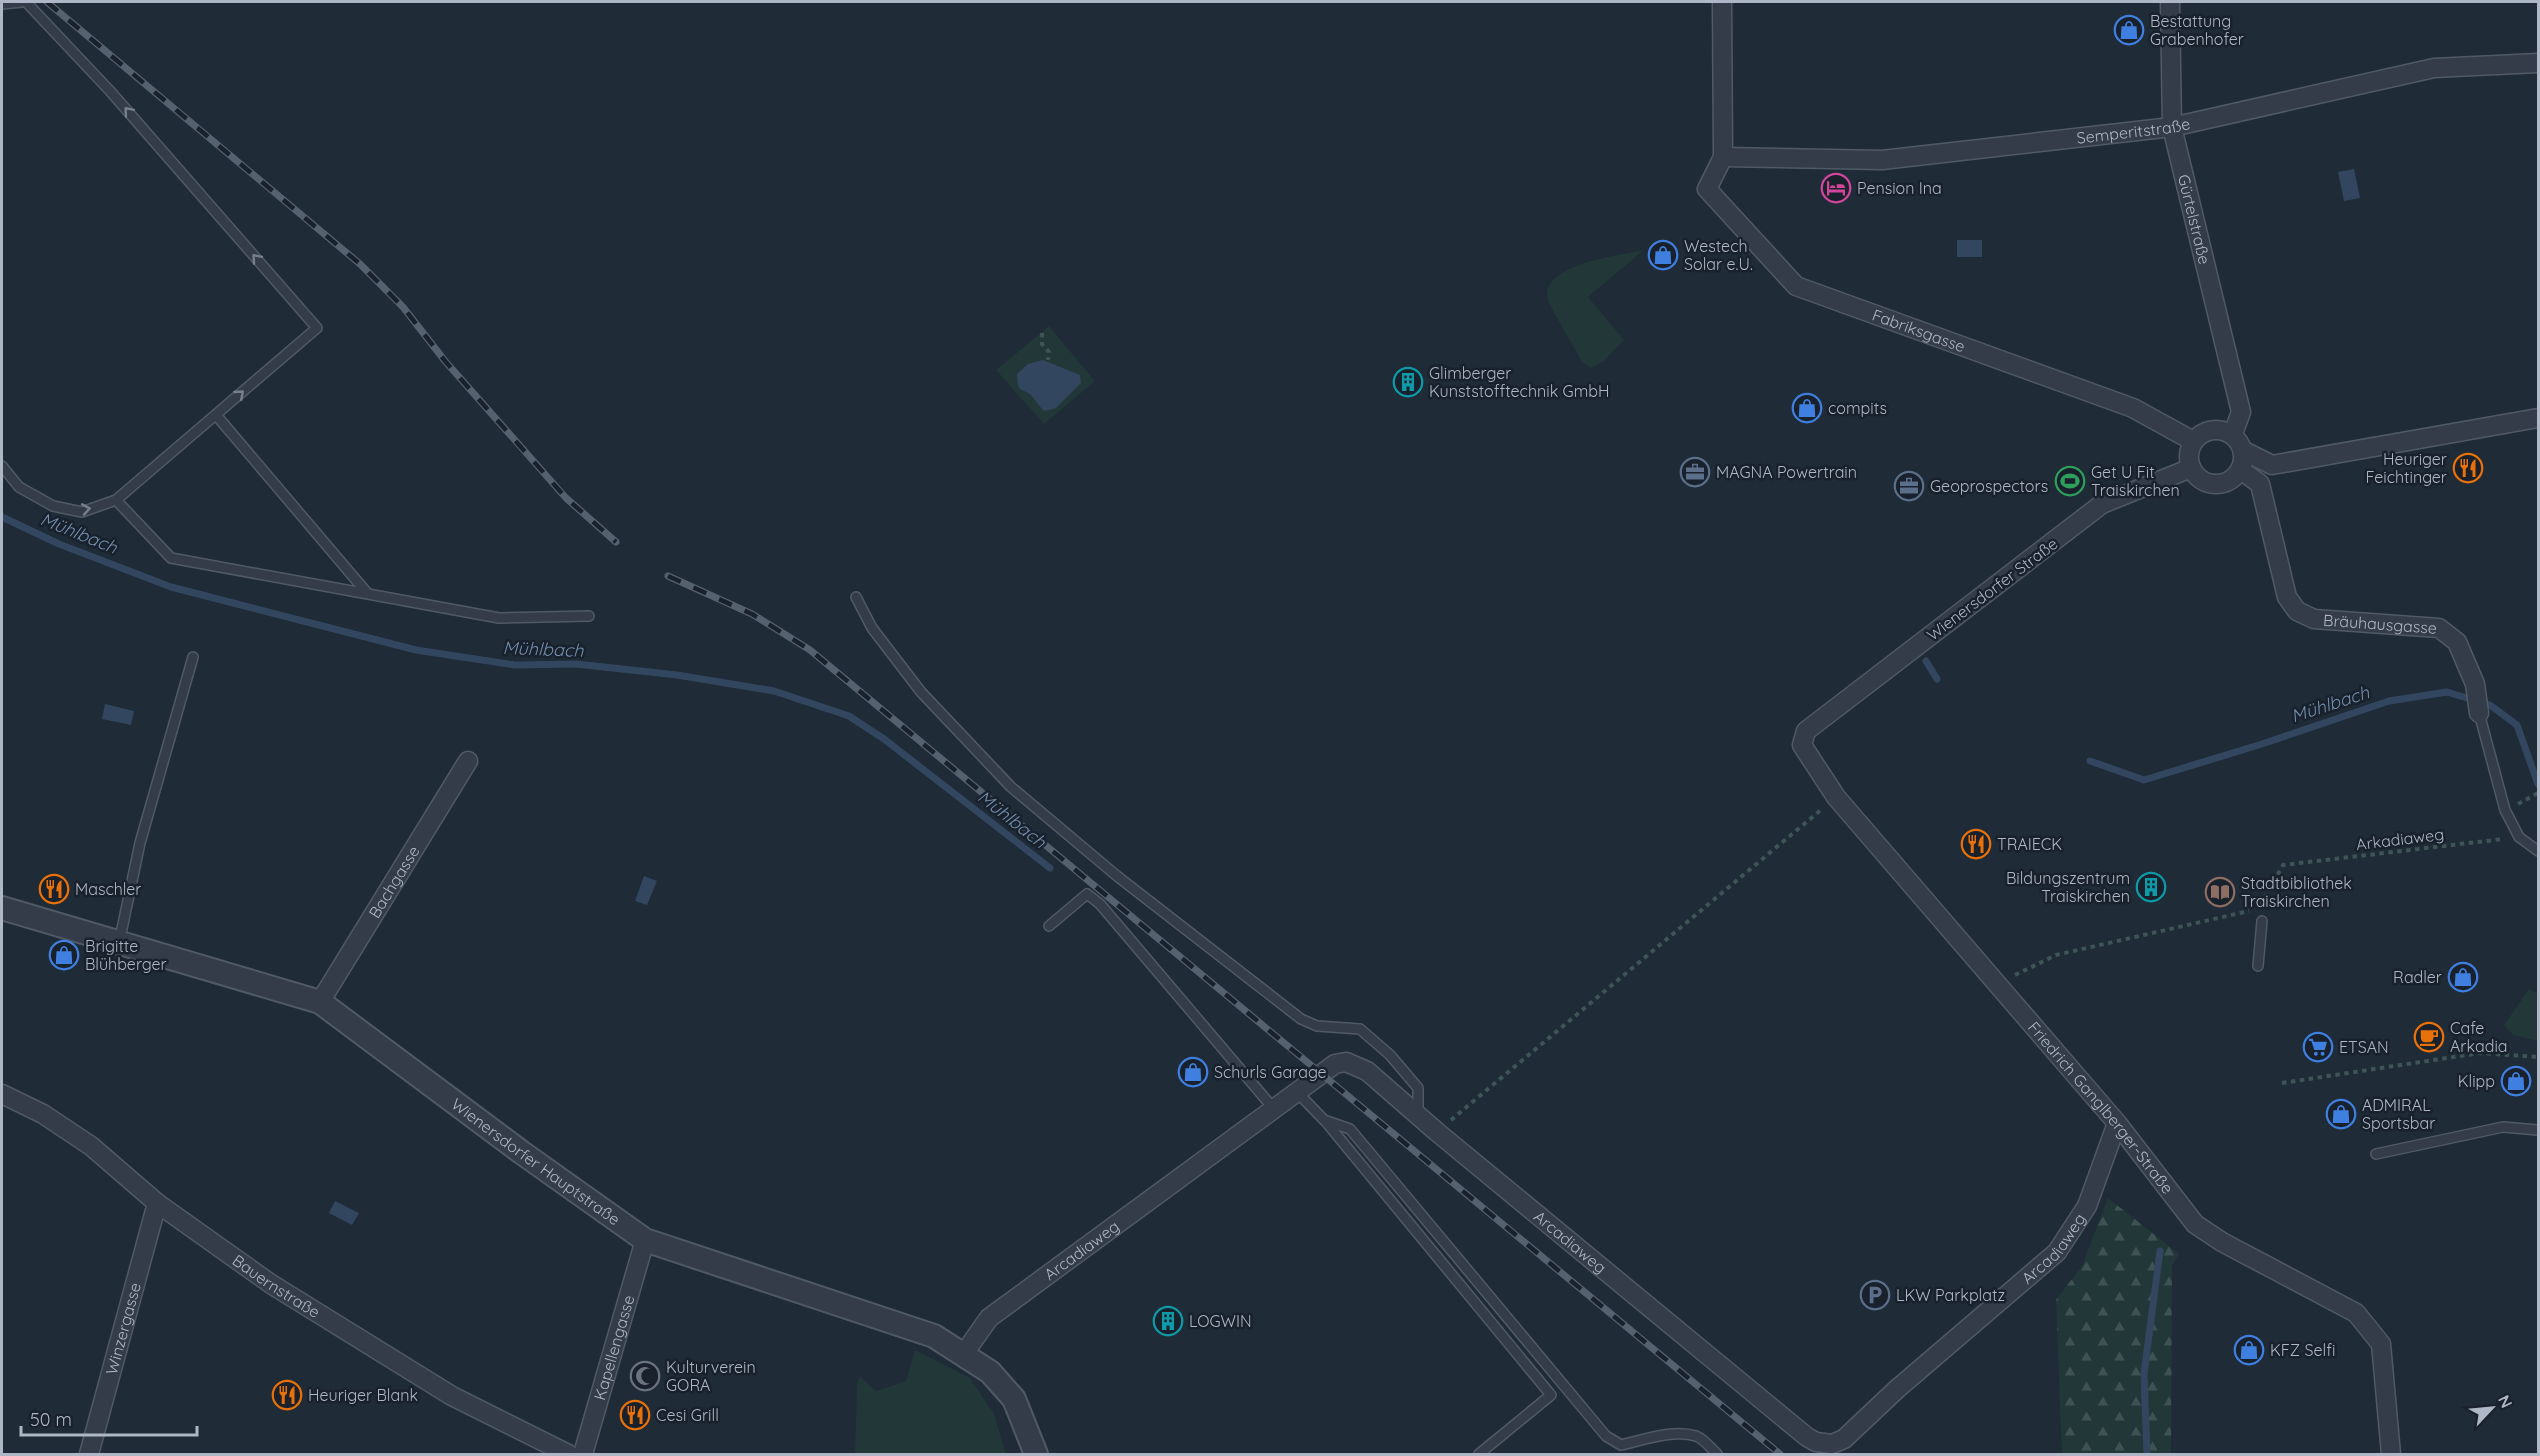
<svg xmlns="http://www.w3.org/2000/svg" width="2540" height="1456" font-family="Quicksand,sans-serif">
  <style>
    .green { fill: #213738 }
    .forest { fill: url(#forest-firs) }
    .water { fill: #32475f }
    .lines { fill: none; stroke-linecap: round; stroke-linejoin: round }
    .stream { stroke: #32475f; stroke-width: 7 }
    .service-casing { stroke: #505a66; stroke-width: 12 }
    .minor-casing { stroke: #505a66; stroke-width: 21 }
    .tertiary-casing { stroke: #505a66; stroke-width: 26 }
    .path { stroke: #3f5456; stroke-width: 4; stroke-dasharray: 4.5 4.5; stroke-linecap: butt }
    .service { stroke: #333c48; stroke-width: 9 }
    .minor { stroke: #333c48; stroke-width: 18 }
    .tertiary { stroke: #333c48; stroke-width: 22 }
    .rail-casing { stroke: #55616f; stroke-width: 7 }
    .rail { stroke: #18212c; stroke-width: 4.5; stroke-dasharray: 14; stroke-linecap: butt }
    .oneway { stroke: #76808d }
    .labels { text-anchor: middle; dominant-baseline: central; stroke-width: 5; stroke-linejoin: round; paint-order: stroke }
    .poi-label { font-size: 16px; fill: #adb7c5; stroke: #18212c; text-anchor: start }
    .street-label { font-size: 16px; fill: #adb7c5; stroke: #18212c }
    .water-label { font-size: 18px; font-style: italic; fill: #748fae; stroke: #18212c }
  </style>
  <defs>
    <pattern id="forest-firs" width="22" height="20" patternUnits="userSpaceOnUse" patternTransform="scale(1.5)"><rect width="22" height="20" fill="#213738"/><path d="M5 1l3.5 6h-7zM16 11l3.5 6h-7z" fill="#3f5253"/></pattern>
  </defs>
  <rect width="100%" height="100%" fill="#1f2b37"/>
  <path class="green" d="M1644,250l-56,47 36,43 -20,21 -13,7 -9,-6c-6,-12 -34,-57 -35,-66 -3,-32 73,-41 97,-46z
    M1049,326l46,55 -51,43 -48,-54z
    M2529,989l9,5v47l-25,-6 -9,-10z
    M915,1350l55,28 24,36 12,40h-151l2,-71 3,-7 16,15 30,-10z"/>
  <path class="forest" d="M2108,1198l71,56 -7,12 -1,188h-109l-6,-154 26,-34z"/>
  <path class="water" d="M2354,169l6,29 -16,3 -6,-29z
    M1957,240h25v17h-25z
    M1043,360l37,15 1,8 -25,25 -12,3c-5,-5 -8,-10 -12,-15 -11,-10 -14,0 -15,-22l11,-10z
    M105,704l29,7 -3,14 -29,-6z
    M644,876l13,5 -10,24 -12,-4z
    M335,1201l24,12 -7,12 -23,-12z"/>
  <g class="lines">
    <path class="stream" d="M2,517l57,27 112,43 245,63 99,15 61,-1 101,11 97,16 75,25 35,23 166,129
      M1926,661l11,18
      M2090,761l54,19 118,-36 127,-43 58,-9 43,13 27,20 21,59
      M2147,1454l-3,-80 16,-123"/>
    <g class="service-casing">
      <path id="service" d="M2,4l20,-2
        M2,466l17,21 34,19 29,6 34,-12 201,-172 -207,-237 -84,-89
        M116,500l55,58 197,36 -152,-179
        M368,594l131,24 90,-2
        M856,597l16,31 49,64 90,95 106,89 184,143 16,7 43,3 30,26 28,33v25
        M2479,713l26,97 14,27 19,14
        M1049,926l38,-32 13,10 174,205
        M119,943l21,-100 53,-186
        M2258,966l4,-45
        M1297,1092l27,28 26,9 256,307 15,9c22,-5 52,-16 75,-9 8,3 15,12 21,18
        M1326,1122l225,273 -72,59
        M2376,1154l127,-27 35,3"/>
    </g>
    <g class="minor-casing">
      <g id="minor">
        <path id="s1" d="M1722,2l1,155 -16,32 89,97 337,122 60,33"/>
        <path id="s2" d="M2170,2l2,125 69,285 -8,22"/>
        <path id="s3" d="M1723,157l159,3 290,-33 262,-59 104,-5"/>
        <circle cx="2216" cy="457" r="27"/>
        <path d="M2244,451l28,14 266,-47"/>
        <path id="s4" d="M2191,468l-89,36 -296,227 -4,14 34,52 281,326 78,101 27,18 134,71 25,31 10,110"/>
        <path id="s5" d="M2241,470l19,14 27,113 10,14 17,8 125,9 18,14 18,42 4,29"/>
        <path id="s6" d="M320,1002l148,-241"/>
        <path id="s7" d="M2,1094l41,20 48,32 66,57 114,81 181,112 116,58"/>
        <path id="s8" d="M963,1355l26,-37 346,-254 11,-2 21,9 70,61 370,305 9,5 16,2 12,-5 53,-50 160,-137 30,-46 30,-83"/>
        <path id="s9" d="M89,1454l68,-251"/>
        <path id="s10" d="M583,1454l62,-214"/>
      </g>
    </g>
    <g class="tertiary-casing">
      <g id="tertiary">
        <path id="s11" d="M2,908l318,94 201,150 124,88 289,96 56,36 24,27 22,55"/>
      </g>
    </g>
    <path class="path" d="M1042,333v11l7,8 -1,8
      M2518,804l20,-11
      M2260,906l23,-41 220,-26
      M2015,975l41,-20 193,-44
      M2282,1083l198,-30 58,4
      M1451,1120l371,-311"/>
    <use href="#service" class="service"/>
    <use href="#minor" class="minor"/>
    <use href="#tertiary" class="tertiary"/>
    <g class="rail-casing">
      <path id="rail" d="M47,2l313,262 43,43 42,54 121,137 50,44
        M668,576l84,38 58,36 970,804"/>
    </g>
    <use href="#rail" class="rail"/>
  </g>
  <defs><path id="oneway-chevron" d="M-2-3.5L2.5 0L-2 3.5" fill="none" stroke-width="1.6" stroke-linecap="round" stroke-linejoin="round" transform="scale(1.5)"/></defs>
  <g class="oneway">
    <use href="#oneway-chevron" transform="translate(128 111) rotate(-131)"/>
    <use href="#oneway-chevron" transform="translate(256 258) rotate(-131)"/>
    <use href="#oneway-chevron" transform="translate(240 394) rotate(-41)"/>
    <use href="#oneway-chevron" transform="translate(86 509) rotate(-10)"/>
  </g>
  <defs>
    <g id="shop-ring" transform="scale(1.5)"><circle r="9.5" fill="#18212c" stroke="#3f7fe0" stroke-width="1.5"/><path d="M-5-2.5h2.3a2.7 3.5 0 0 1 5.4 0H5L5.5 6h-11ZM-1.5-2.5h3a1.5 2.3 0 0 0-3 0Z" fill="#3f7fe0"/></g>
    <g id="hotel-ring" transform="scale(1.5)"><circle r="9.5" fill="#18212c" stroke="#d1479c" stroke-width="1.5"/><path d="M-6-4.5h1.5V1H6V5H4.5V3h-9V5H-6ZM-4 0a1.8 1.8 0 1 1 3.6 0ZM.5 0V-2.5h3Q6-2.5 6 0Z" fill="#d1479c"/></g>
    <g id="building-ring" transform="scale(1.5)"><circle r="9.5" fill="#18212c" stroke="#0f9aa8" stroke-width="1.5"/><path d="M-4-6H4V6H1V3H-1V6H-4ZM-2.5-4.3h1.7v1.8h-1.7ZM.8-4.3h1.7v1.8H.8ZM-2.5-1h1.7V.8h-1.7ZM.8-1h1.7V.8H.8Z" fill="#0f9aa8"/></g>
    <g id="restaurant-ring" transform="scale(1.5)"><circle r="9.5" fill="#18212c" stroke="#e8710a" stroke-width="1.5"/><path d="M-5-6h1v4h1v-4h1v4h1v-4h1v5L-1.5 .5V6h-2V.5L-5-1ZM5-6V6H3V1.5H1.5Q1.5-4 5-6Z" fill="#e8710a"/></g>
    <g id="office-ring" transform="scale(1.5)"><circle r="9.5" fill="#18212c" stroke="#5c6f8a" stroke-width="1.5"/><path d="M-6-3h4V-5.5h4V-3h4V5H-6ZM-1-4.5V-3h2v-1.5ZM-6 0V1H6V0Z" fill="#5c6f8a"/></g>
    <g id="stadium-ring" transform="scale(1.5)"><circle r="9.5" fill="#18212c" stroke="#2e9e5b" stroke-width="1.5"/><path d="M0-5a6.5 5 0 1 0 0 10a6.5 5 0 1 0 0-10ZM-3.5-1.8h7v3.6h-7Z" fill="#2e9e5b"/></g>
    <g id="library-ring" transform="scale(1.5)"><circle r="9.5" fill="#18212c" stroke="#8d6e63" stroke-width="1.5"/><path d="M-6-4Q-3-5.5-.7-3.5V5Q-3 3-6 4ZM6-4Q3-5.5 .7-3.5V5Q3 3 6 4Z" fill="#8d6e63"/></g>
    <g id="cafe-ring" transform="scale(1.5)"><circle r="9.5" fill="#18212c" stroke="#e8710a" stroke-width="1.5"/><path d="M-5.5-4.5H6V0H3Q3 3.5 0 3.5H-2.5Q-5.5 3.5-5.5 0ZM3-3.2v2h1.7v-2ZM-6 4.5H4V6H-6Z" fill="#e8710a"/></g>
    <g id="supermarket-ring" transform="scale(1.5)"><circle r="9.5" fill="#18212c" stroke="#3f7fe0" stroke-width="1.5"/><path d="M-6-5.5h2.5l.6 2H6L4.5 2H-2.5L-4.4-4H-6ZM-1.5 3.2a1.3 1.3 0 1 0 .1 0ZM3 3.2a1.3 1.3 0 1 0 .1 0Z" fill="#3f7fe0"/></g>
    <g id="parking-ring" transform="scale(1.5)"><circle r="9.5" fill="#18212c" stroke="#5c6f8a" stroke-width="1.5"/><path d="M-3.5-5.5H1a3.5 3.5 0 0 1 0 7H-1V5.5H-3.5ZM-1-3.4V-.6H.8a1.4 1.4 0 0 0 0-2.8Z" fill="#5c6f8a"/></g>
    <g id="mosque-ring" transform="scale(1.5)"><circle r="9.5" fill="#18212c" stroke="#6b7280" stroke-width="1.5"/><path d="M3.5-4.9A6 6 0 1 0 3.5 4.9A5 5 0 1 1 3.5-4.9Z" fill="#6b7280"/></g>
  </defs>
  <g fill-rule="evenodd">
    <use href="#shop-ring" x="2129" y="30"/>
    <use href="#hotel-ring" x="1836" y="188"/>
    <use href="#shop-ring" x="1663" y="255"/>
    <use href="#building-ring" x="1408" y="382"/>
    <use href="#shop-ring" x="1807" y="408"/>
    <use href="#restaurant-ring" x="2468" y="468"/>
    <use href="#office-ring" x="1695" y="472"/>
    <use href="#stadium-ring" x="2070" y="481"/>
    <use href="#office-ring" x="1909" y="486"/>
    <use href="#restaurant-ring" x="1976" y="844"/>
    <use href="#building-ring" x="2151" y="887"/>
    <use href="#restaurant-ring" x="54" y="889"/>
    <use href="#library-ring" x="2220" y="892"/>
    <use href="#shop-ring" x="64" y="955"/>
    <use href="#shop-ring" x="2463" y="977"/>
    <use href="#cafe-ring" x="2429" y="1037"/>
    <use href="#supermarket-ring" x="2318" y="1047"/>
    <use href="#shop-ring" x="1193" y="1072"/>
    <use href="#shop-ring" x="2516" y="1081"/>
    <use href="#shop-ring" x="2341" y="1114"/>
    <use href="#parking-ring" x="1875" y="1295"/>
    <use href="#building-ring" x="1168" y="1321"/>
    <use href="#shop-ring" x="2249" y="1350"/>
    <use href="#mosque-ring" x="645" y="1376"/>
    <use href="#restaurant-ring" x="287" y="1395"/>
    <use href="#restaurant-ring" x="635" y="1415"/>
  </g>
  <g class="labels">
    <g class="poi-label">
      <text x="2150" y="21">Bestattung<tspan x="2150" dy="18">Grabenhofer</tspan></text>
      <text x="1857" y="188">Pension Ina</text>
      <text x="1684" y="246">Westech<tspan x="1684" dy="18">Solar e.U.</tspan></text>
      <text x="1429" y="373">Glimberger<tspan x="1429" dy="18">Kunststofftechnik GmbH</tspan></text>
      <text x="1828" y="408">compits</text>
      <text x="2447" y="459" text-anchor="end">Heuriger<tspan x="2447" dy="18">Feichtinger</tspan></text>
      <text x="1716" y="472">MAGNA Powertrain</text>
      <text x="2091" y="472">Get U Fit<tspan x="2091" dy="18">Traiskirchen</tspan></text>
      <text x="1930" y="486">Geoprospectors</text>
      <text x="1997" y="844">TRAIECK</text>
      <text x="2130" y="878" text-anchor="end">Bildungszentrum<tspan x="2130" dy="18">Traiskirchen</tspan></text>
      <text x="2241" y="883">Stadtbibliothek<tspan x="2241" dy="18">Traiskirchen</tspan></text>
      <text x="75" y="889">Maschler</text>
      <text x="85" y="946">Brigitte<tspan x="85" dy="18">Blühberger</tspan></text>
      <text x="2442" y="977" text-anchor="end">Radler</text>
      <text x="2450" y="1028">Cafe<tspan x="2450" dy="18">Arkadia</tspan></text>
      <text x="2339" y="1047">ETSAN</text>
      <text x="1214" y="1072">Schurls Garage</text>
      <text x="2495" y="1081" text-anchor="end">Klipp</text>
      <text x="2362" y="1105">ADMIRAL<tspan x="2362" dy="18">Sportsbar</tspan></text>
      <text x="1896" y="1295">LKW Parkplatz</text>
      <text x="1189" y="1321">LOGWIN</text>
      <text x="2270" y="1350">KFZ Selfi</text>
      <text x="666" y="1367">Kulturverein<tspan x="666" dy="18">GORA</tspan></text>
      <text x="308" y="1395">Heuriger Blank</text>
      <text x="656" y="1415">Cesi Grill</text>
    </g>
    <g class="street-label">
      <text stroke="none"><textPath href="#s3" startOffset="412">Semperitstraße</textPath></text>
      <text stroke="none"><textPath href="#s2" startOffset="220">Gürtelstraße</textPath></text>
      <text stroke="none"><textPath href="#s1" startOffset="453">Fabriksgasse</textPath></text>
      <text transform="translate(1992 589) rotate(-37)">Wienersdorfer Straße</text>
      <text stroke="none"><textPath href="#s5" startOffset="242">Bräuhausgasse</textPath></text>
      <text transform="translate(2400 839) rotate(-7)">Arkadiaweg</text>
      <text stroke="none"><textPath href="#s6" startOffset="141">Bachgasse</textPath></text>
      <text stroke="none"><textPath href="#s4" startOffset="954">Friedrich Ganglberger-Straße</textPath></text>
      <text stroke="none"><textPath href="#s11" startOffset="600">Wienersdorfer Hauptstraße</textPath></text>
      <text stroke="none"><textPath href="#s8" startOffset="774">Arcadiaweg</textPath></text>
      <text stroke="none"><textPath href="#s8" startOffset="1404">Arcadiaweg</textPath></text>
      <text stroke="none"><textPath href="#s8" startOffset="160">Arcadiaweg</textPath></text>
      <text stroke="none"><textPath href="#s7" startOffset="336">Bauernstraße</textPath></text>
      <text stroke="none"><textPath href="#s9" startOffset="130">Winzergasse</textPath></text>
      <text stroke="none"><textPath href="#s10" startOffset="111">Kapellengasse</textPath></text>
    </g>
    <g class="water-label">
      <text transform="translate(79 533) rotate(22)">Mühlbach</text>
      <text transform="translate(543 649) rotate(2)">Mühlbach</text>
      <text transform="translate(2330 704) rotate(-18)">Mühlbach</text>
      <text transform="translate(1012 819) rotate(38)">Mühlbach</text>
    </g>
  </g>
  <rect width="2540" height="1456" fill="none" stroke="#adb7c5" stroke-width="6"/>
  <g transform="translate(2492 1408) rotate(64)" stroke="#18212c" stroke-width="4.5" paint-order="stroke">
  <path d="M0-4.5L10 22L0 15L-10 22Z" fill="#adb7c5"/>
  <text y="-9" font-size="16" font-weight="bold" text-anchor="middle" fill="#adb7c5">N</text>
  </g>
  <path d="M21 1426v9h176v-9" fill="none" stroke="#adb7c5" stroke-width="3"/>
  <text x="30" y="1426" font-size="18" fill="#adb7c5" stroke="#18212c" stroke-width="4.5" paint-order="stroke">50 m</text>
</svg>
